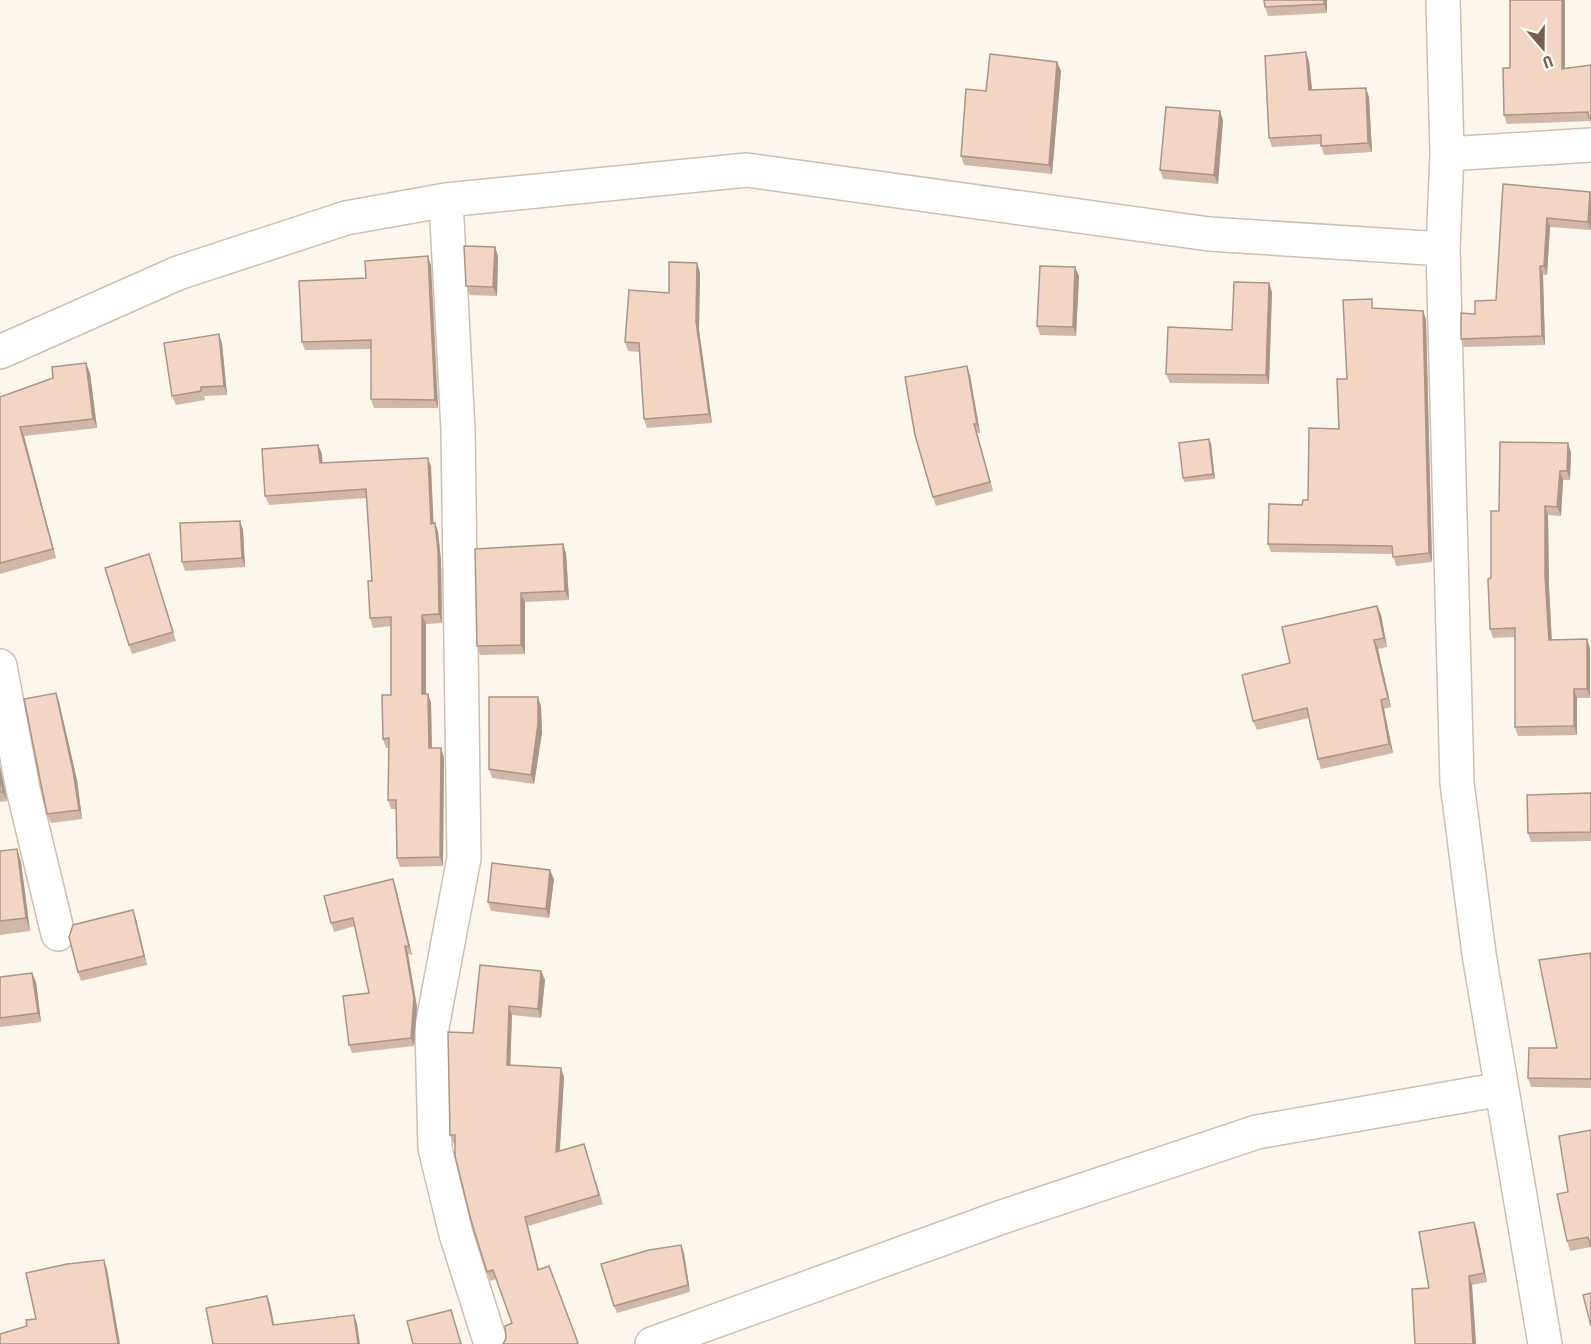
<svg xmlns="http://www.w3.org/2000/svg" width="1591" height="1344" font-family="'Roboto Condensed',sans-serif">
  <style>
    .lines { fill: none; stroke-linecap: round; stroke-linejoin: round }
    .minor-casing { stroke: #d1beb0; stroke-width: 36 }
    .minor { stroke: #fff; stroke-width: 33 }
    .wall { fill: #d1b7a8 }
    .shaded-wall { fill: #aa9588 }
    .building { fill: #f3d5c3; stroke: #aa9588; stroke-width: 1.5 }
  </style>
  <rect width="100%" height="100%" fill="#fdf6ec"/>
  <g class="lines">
    <g class="minor-casing">
      <path id="minor" d="M1443,0l4,154 -4,95 14,534 22,171 66,390
        M1447,154l144,-9
        M446,200l12,230 6,428 -32,169 3,121 21,86 35,110
        M0,352l178,-79 168,-55 100,-18 301,-30 462,64 234,15
        M0,666l23,123 35,145
        M652,1344l350,-127 255,-85 245,-43"/>
    </g>
    <use href="#minor" class="minor"/>
  </g>
  <path class="wall" d="M1264,0h63v13l-59,3 -3,-9z
    M1510,0h55v68l26,-3v59l-1,-3 -83,3 -3,-9 6,-47z
    M1309,61l3,29 57,7 3,55 -48,3 -3,-11 -49,3 -3,-9z
    M1061,71l-9,103 -88,-9 -3,-9z
    M1223,120l-5,64 -55,-5 -3,-9z
    M1503,184l87,8 1,2v36l-41,-3 -3,48h-4l2,70 -81,2 -3,-8 14,-25 21,-14z
    M495,247l3,9 -1,40 -27,-1 -4,-9z
    M431,265l7,143h-64l-3,-9v-50l-66,1 -3,-8z
    M700,272l-1,58 13,93 -65,5 -3,-9 -5,-67 -11,-1 -3,-9 44,-49z
    M1079,276l-3,60 -36,-1 -3,-9z
    M1269,283l3,9 -3,92 -99,-1 -4,-9 66,-44z
    M1375,308l51,11 6,243 -36,4 -3,-12 -122,-2 -3,-8 40,-44 31,-71 8,-50z
    M222,343l5,52 -23,1 1,4 -29,5 -4,-9z
    M90,373l7,55 -73,8 32,122 -56,16v-177l53,-19z
    M970,375l10,58h-3l16,58 -57,15 -3,-9z
    M1209,439l2,5 4,35 -31,3 -1,-4z
    M318,445l4,9v9l106,-5 3,9 2,56h2l3,9 3,28 1,63 -16,1v70h2l3,9 1,45h9l3,10 -1,108 -43,1 -3,-9 -1,-49h-5l-3,-9 1,-52h-3l-3,-9 8,-44v-69l-18,2 -3,-10 2,-37 -6,-83 -97,7 -4,-9z
    M1571,452l-1,28h-7l-2,36 -13,-1 1,71 3,54 38,8v50h-13v37l-59,1 -3,-9v-90l-22,1 -3,-9 1,-51 8,-67z
    M240,521l3,9 2,37 -60,4 -3,-9z
    M475,549l91,4 3,47 -44,2v52l-45,1 -3,-9z
    M152,563l24,78 -44,13 -3,-9z
    M1377,606l4,9 6,32 -9,2 13,58 -7,2 9,44 -72,16 -3,-10 -9,-41 -52,12 -4,-9 37,-58z
    M59,702l18,78 5,39 -31,4 -4,-9z
    M541,706l1,27 -8,51 -42,-6 -3,-9z
    M0,766l7,35 -7,1z
    M1591,793v48l-60,1 -3,-9z
    M17,849l4,13 9,69 -30,4v-84z
    M554,879l-5,39 -58,-7 -3,-9z
    M396,888l16,67 -4,-1 9,53 -3,39 -62,7 -3,-8 20,-52 -14,-67 -21,6 -3,-9z
    M133,910l3,9 11,46 -66,16 -3,-9z
    M1590,953l1,3v132l-60,-1 -3,-9 29,-30z
    M541,971l4,9 -4,38 -29,-3 -2,50 54,12 -4,74 24,-7 19,60 -75,22 11,44 10,-4 29,78h-75l9,-21 -16,-44 -6,2 -3,-9 -32,-128h-1l-4,-9 23,-102z
    M0,977l36,5 5,40 -41,5z
    M1559,1136l32,111 -21,4 -3,-10 1,-49z
    M1477,1231l10,51 -15,3 4,59h-61z
    M681,1245l3,8 6,39 -73,21 -3,-7z"/>
  <path class="shaded-wall" d="M1324,0h3v13l-3,-9z
    M1562,0h3v78l-3,-9z
    M1306,52l3,9 4,38 -4,-9z
    M1057,62l4,9 -9,103 -3,-9z
    M1366,88l3,9 3,55 -4,-9z
    M1220,111l3,9 -5,64 -4,-9z
    M1590,192l1,2v36l-3,-8z
    M1547,218l3,9 -3,48 -3,-9z
    M495,247l3,9 -1,40 -4,-9z
    M428,256l3,9 7,143 -3,-8z
    M697,263l3,9 -1,58 13,93 -3,-9 -13,-93z
    M1540,266l3,9 2,70 -3,-9z
    M1075,267l4,9 -3,60 -3,-9z
    M1269,283l3,9 -3,92 -3,-9z
    M1423,311l3,8 6,243 -3,-9z
    M219,334l3,9 5,52 -3,-9z
    M86,363l4,10 7,55 -4,-9z
    M967,366l3,9 10,58 -3,-9z
    M974,424l3,9 16,58 -3,-9z
    M20,427l4,9 32,122 -3,-9z
    M1209,439l2,5 4,35 -2,-5z
    M1568,443l3,9 -1,28 -3,-9z
    M318,445l4,9 1,18 -3,-9z
    M428,458l3,9 3,66 -3,-9z
    M1560,471l3,9 -2,36 -4,-9z
    M1545,506l3,9 1,71 3,63 -3,-9 -4,-64z
    M240,521l3,9 2,37 -3,-9z
    M435,523l3,9 3,28 1,63 -3,-9z
    M563,544l3,9 3,47 -4,-9z
    M521,593l4,9v52l-4,-9z
    M1377,606l4,9 6,32 -3,-9z
    M422,615l4,9v79l-4,-9z
    M1587,639l3,9v50l-3,-9z
    M1374,640l4,9 13,58 -3,-9z
    M1574,689l3,9v37l-3,-9z
    M56,693l3,9 18,78 5,39 -3,-9z
    M428,694l3,9 1,54 -3,-9z
    M538,697l3,9 1,27 -8,51 -3,-9z
    M1381,700l3,9 9,44 -4,-9z
    M441,748l3,10 -1,108 -3,-9z
    M0,766l7,35 -4,-9 -3,-17z
    M17,849l4,13 9,69 -4,-13z
    M550,870l4,9 -5,39 -3,-9z
    M393,879l3,9 16,67 -3,-8z
    M133,910l3,9 11,46 -3,-9z
    M405,946l3,8 9,53 -3,39 -3,-8z
    M541,971l4,9 -4,38 -3,-9z
    M32,973l4,9 5,40 -3,-9z
    M509,1006l3,9 -2,59 -3,-9z
    M561,1068l3,9 -5,84 -3,-9z
    M525,1217l3,9 13,53 -3,-9z
    M1474,1222l3,9 10,51 -3,-9z
    M681,1245l3,8 6,39 -2,-7z
    M104,1260l3,9 13,75h-2z
    M1469,1276l3,9 4,59h-3z
    M267,1296l3,8 6,29 -3,-8z
    M354,1315l3,8 3,21h-2z"/>
  <path class="building" d="M1264,0h60v4l-59,3z
    M1510,0h52v69l29,-4v54l-2,-1 -1,-6 -84,3 -1,-47h7z
    M1306,52l3,38 57,-2 2,55 -47,3v-11l-52,3 -4,-82z
    M990,54l67,8 -8,103 -88,-9 5,-67 20,2z
    M1166,107l54,4 -6,64 -54,-5z
    M1503,184l87,8 -2,30 -41,-4 -3,48h-4l2,70 -81,3v-26l14,1v-13l21,-1z
    M464,246l31,1 -2,40 -27,-1z
    M428,256l7,144 -64,-1v-59l-69,2 -3,-61 67,-3 -1,-17z
    M669,262l28,1 -1,58 13,93 -65,5 -5,-76 -14,-1 4,-52 40,3z
    M1040,266l35,1 -2,60 -36,-1z
    M1234,282l35,1 -3,92 -100,-1 2,-47 64,3z
    M1372,299v9l51,3 6,242 -36,4 -1,-11 -124,-2 1,-40 33,1 1,-5h5l1,-72 30,1 -2,-50h10l-4,-79z
    M219,334l5,52 -23,1v4l-29,5 -8,-53z
    M86,363l7,56 -73,8 33,122 -53,14v-166l53,-19 -1,-11z
    M967,366l10,58h-3l16,58 -57,15 -18,-62 -10,-58z
    M1209,439l4,35 -30,4 -4,-35z
    M1500,442l68,1 -1,28h-7l-3,36 -12,-1v70l4,64 38,-1v50h-13v37l-59,1v-99l-25,1 -2,-50 3,-1v-67h8z
    M318,445l2,18 108,-5 3,66 4,-1 3,28 1,63 -17,1v79h6l1,54h12l-1,109 -43,1 -1,-58h-8l1,-62 -6,1 -1,-44h9v-78l-21,1 -2,-37h4l-6,-92 -101,7 -3,-47z
    M240,521l2,37 -60,4 -2,-39z
    M563,544l2,47 -44,2v52l-44,1 -2,-97z
    M149,554l24,78 -44,13 -24,-77z
    M1377,606l7,32 -10,2 14,58 -7,2 8,44 -71,15 -11,-51 -54,13 -11,-46 48,-12 -8,-36z
    M56,693l17,78 6,39 -32,4 -23,-115z
    M489,697h49v27l-7,51 -42,-6z
    M0,775l3,17h-3z
    M1591,793v39l-63,1 -1,-38z
    M17,849l9,69 -26,3v-70z
    M492,863l58,7 -4,39 -58,-7z
    M393,879l16,68 -4,-1 9,52 -3,40 -62,7 -6,-49 26,-3 -16,-75 -22,5 -7,-27z
    M133,910l11,46 -66,16 -9,-35 4,-12z
    M1590,953l1,8v118l-63,-1 1,-30h28l-18,-88z
    M480,965l61,6 -3,38 -29,-3 -2,59 54,3 -5,84 28,-8 15,51 -74,22 13,53 11,-4 29,77 -2,1h-73l3,-6 -1,-12 7,-3 -19,-53 -6,2 -16,-52 -16,-64v-21h-5l-2,-103 25,1z
    M32,973l6,40 -38,5v-41z
    M1591,1130v117l-3,-10 -21,4 -10,-47 11,-2 -9,-56z
    M1474,1222l10,51 -15,3 4,68h-58l-3,-55 17,-1 -10,-56z
    M681,1245l7,40 -74,21 -13,-42 48,-14z
    M104,1260l14,84h-118v-10l27,-8 -1,-6 10,-1 -10,-46 41,-9z
    M1591,1293v33l-8,-31z
    M267,1296l6,29 81,-10 4,29h-145l-7,-36z
    M451,1310l10,34h-48l-6,-23z"/>
  <g transform="translate(1543 48) rotate(160)" stroke="#fffaf3" stroke-width="4.5" paint-order="stroke">
  <path d="M0-4.5L10 22L0 15L-10 22Z" fill="#7a5c4d"/>
  <text y="-9" font-size="16" font-weight="bold" text-anchor="middle" fill="#7a5c4d">U</text>
  </g>
</svg>
